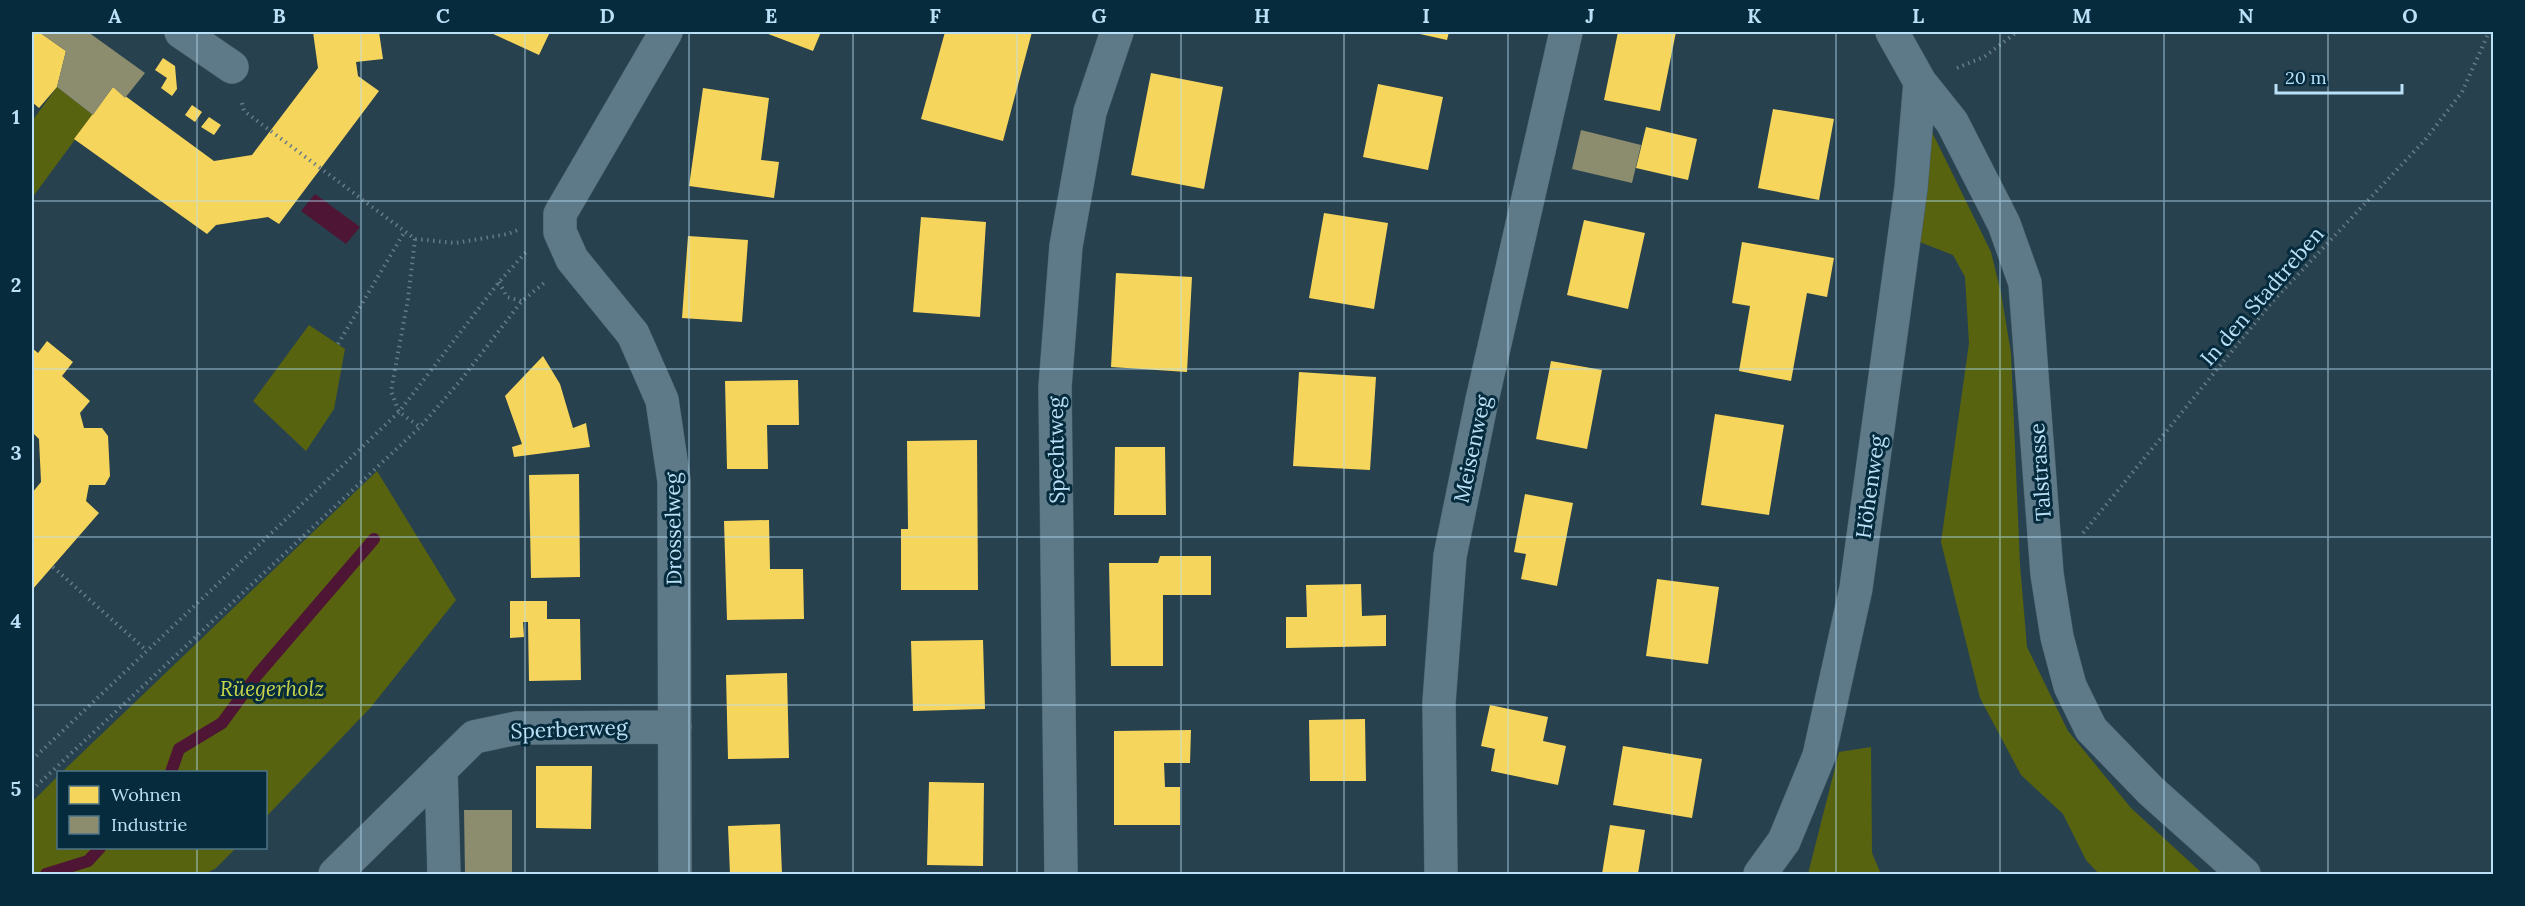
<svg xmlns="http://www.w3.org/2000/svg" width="2525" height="906" font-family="Lora,serif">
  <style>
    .green { fill: #58630f }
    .water { fill: #4e1534 }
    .homes { fill: #f6d55c }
    .industry { fill: #8c8c6e }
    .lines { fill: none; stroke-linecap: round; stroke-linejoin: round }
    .stream { stroke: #4e1534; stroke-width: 12 }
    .minor-casing { stroke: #4a606c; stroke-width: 34 }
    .path { stroke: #647c89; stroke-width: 4; stroke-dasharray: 1.5 4.5; stroke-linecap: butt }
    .minor { stroke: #5e7a89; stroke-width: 33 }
    .grid { fill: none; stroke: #bae1f8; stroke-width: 1.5; stroke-opacity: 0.55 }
    .labels { text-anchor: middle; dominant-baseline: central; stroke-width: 6; stroke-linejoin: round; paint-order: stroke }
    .street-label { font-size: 21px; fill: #bae1f8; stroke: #062b3d }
    .park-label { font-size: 21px; font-style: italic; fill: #c8d54b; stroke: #062b3d }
    .neatline { fill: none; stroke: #bae1f8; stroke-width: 2 }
    .grid-label { font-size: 20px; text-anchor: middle; font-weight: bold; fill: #bae1f8 }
  </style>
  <rect width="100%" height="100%" fill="#28414e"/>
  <path class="green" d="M57,87l36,28 -61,83v-77z
    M1928,124l63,128 10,41 10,60 9,212 7,82 41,84 63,77 72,66h-104l-13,-14 -23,-46 -42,-39 -41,-77 -39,-156 28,-199 -4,-66 -12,-22 -36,-14z
    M309,325l36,24 -11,60 -28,42 -53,-50z
    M377,471l79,129 -85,107 -105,110v-45h-204z
    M1871,747l1,106 9,21h-73l31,-122z
    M58,776v72h178l-21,21 -11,5h-172v-72z"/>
  <path class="water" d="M315,194l45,33 -14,17 -45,-33z"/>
  <path class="homes" d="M32,32h7l27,19 -9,36 -18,21 -7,-6z
    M313,32h66l4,27 -27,3 2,14 21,15 -100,133 -11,-7 -52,8 -9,9 -133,-95 39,-52 101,74 38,-6 66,-87z
    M489,32h61l-11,23z
    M763,32h58l-8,19z
    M945,32h87l-29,109 -82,-22z
    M1411,32h38l-2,8z
    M1618,32h58l-16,79 -56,-11z
    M163,58l12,8 2,23 -5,7 -11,-8 6,-10 -12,-8z
    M1151,73l72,14 -19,102 -73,-14z
    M1378,84l65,13 -15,73 -65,-13z
    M703,88l66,10 -8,62 18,2 -5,36 -85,-12z
    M192,105l10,7 -7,10 -10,-7z
    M1773,109l61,10 -15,81 -61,-12z
    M209,117l12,8 -7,10 -13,-8z
    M1646,127l51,12 -9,41 -52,-12z
    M1324,213l64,10 -14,86 -65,-11z
    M921,217l65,5 -6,95 -67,-5z
    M1584,220l61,13 -17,76 -61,-14z
    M688,236l60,4 -6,82 -60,-4z
    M1742,242l92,16 -7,39 -20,-4 -16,88 -52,-10 11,-65 -18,-3z
    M1116,273l76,4 -5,95 -76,-5z
    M47,341l26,21 -11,14 28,25 -10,12 4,15h18l6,8 2,40 -5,9h-16l-3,16 13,12 -67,77v-97l9,-11 -2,-43 -7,-7v-84l6,5z
    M543,356l17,28 13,44 13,-5 4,24 -76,10 -2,-10 10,-3 -17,-48z
    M1551,361l51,9 -15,79 -51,-10z
    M1299,372l77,5 -6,93 -77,-4z
    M798,380l1,45h-32l1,44h-41l-2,-88z
    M1715,414l69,11 -15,90 -68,-10z
    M977,440l1,150h-77v-61h7l-1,-88z
    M1115,447h50l1,68h-52z
    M579,474l1,103 -49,1 -2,-103z
    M1525,494l48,9 -16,83 -36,-7 5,-25 -12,-2z
    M769,520l1,49h33l1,50 -77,1 -3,-99z
    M1160,556h51v39h-48v71h-52l-2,-103h49z
    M1657,579l62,8 -11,77 -62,-8z
    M1361,584l1,32 24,-1v31l-100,2v-31h21l-1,-32z
    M510,601h37v18h33l1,61 -52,1 -1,-59h-5l1,15 -14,1z
    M983,640l2,69 -72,2 -2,-70z
    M787,673l2,85 -61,1 -2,-84z
    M1490,705l58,12 -5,24 23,5 -8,39 -67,-14 4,-22 -14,-3z
    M1365,719l1,62h-56l-1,-61z
    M1191,730l-1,33h-26l1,24h15v38h-66v-94z
    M1623,746l79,13 -10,59 -79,-13z
    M536,766h56l-1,63 -55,-1z
    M929,782l55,1 -1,83 -56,-1z
    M780,824l2,50h-52l-2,-48z
    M1610,825l35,5 -7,44h-36z"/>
  <path class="industry" d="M39,32h49l57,41 -20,25 -12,-11 -20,28 -36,-28 9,-36z
    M1581,130l60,15 -9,38 -60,-14z
    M464,810h48v64h-47z"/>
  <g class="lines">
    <path class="stream" d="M171,772l8,-23 43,-26 36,-49 116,-135
      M46,874l42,-13 12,-13"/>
    <g class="minor-casing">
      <path id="minor" d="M181,32l51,35
        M666,32l-106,182v18l12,27 61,75 29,66 12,81 1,393
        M1892,32l28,50 32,40 52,102 21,59 22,291 10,63 13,49 21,43 60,62 93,83
        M441,769l3,105
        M335,874l139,-137 43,-9 158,-1
        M1061,874l-6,-487 11,-141 24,-134 27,-80
        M1441,874l-2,-172 11,-146 32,-156 84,-368
        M1760,874l24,-33 35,-85 37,-168 55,-400 9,-106"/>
    </g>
    <path class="path" d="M89,33l1,-1
      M1957,68l27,-11 33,-25
      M242,103l2,8 171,128 40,4 53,-9 12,-5
      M415,239l-7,60 -17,92 8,21 21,15
      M499,282l8,15 14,4
      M338,344l67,-113
      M2083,533l190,-232 152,-161 37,-48 27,-60
      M53,567l94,84
      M32,760l367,-348 100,-130 27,-30
      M32,790l388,-363 41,-47 61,-79 22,-18"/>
    <use href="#minor" class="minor"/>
  </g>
  <path class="grid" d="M197,32v740M361,32v842M525,32v842M689,32v842M853,32v842M1017,32v842M1181,32v842M1344,32v842M1508,32v842M1672,32v842M1836,32v842M2000,32v842M2164,32v842M2328,32v842M32,201h2462M32,369h2462M32,537h2462M32,705h2462M197,848v26"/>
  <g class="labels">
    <g class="street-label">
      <text transform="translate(2262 296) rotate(-49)">In den Stadtreben</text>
      <text transform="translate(1472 449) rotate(-78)">Meisenweg</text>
      <text transform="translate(1056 450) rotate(-91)">Spechtweg</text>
      <text transform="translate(2040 472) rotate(-94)">Talstrasse</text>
      <text transform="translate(1870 487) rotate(-82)">Höhenweg</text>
      <text transform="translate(673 529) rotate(-91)">Drosselweg</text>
      <text transform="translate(569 729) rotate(-2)">Sperberweg</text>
    </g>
    <g class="park-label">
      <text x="272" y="688">Rüegerholz</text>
    </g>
  </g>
  <rect width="2525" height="906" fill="none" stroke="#062b3d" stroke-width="66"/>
  <rect x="57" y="771" width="210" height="78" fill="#062b3d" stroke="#4e7488" stroke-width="1.5"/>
  <rect x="69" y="786" width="30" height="18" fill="#f6d55c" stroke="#4e7488" stroke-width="1.5"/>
  <text x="111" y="801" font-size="18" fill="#bae1f8">Wohnen</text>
  <rect x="69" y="816" width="30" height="18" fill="#8c8c6e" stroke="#4e7488" stroke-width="1.5"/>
  <text x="111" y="831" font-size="18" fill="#bae1f8">Industrie</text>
  <path d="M2276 84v9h126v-9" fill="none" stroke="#bae1f8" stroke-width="3"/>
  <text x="2285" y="84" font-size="18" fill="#bae1f8" stroke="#062b3d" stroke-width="4.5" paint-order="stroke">20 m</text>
  <rect x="33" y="33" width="2459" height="840" class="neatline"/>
  <g class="grid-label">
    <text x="115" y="23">A</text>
    <text x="279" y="23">B</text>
    <text x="443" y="23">C</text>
    <text x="607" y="23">D</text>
    <text x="771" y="23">E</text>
    <text x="935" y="23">F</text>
    <text x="1099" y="23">G</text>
    <text x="1262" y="23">H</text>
    <text x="1426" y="23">I</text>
    <text x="1590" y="23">J</text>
    <text x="1754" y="23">K</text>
    <text x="1918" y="23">L</text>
    <text x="2082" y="23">M</text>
    <text x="2246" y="23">N</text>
    <text x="2410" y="23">O</text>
    <text x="16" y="124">1</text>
    <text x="16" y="292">2</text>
    <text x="16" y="460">3</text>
    <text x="16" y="628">4</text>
    <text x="16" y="796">5</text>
  </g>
</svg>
